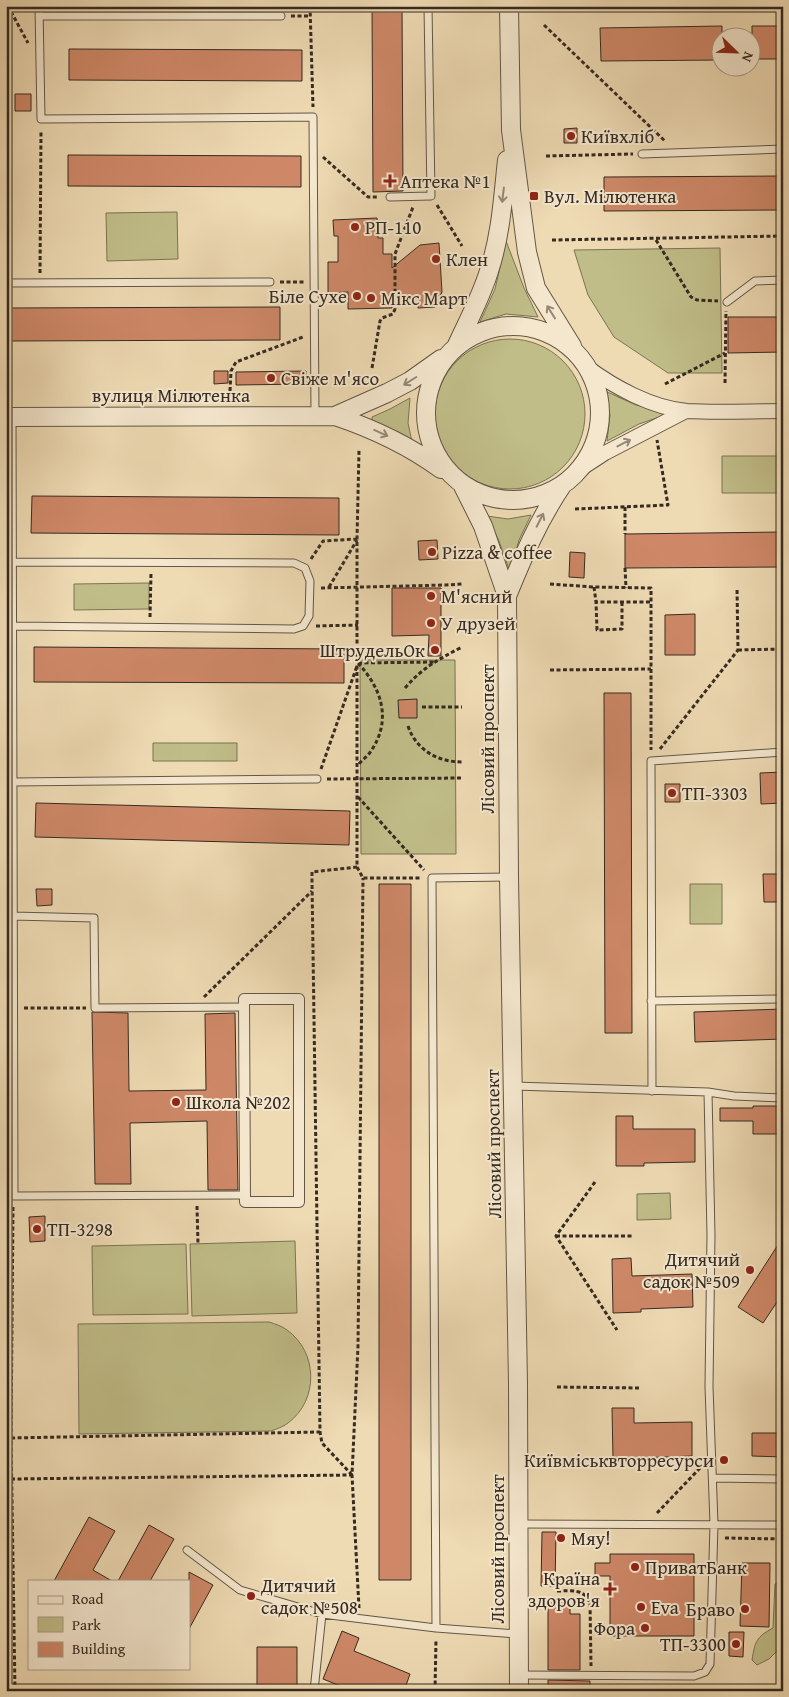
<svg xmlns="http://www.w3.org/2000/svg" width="789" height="1697" font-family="'Gentium Book Plus',serif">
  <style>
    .green { fill: #c0bd88; stroke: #7a7455 }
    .building { fill: #ce8868; stroke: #352b22 }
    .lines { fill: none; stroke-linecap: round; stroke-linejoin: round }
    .service-casing { stroke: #635746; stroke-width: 9 }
    .pedestrian-casing { stroke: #635746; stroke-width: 12 }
    .minor-casing { stroke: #635746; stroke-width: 16 }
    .tertiary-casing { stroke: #635746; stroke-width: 20 }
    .path { stroke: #352b22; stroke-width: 3; stroke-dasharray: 4 2.5; stroke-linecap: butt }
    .service { stroke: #f4e7ce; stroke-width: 7 }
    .pedestrian { stroke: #f4e7ce; stroke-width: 10 }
    .minor { stroke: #f4e7ce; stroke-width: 14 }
    .tertiary { stroke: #f4e7ce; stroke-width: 18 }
    .oneway { stroke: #948978 }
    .poi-dot { fill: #8f2418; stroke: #f4e7ce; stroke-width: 2 }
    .labels { text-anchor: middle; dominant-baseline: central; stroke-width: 4; stroke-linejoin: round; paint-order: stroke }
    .poi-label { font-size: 19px; fill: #352b22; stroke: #f4e7ce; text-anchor: start }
    .street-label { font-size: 19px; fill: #352b22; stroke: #f4e7ce }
  </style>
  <rect width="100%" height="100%" fill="#eedab3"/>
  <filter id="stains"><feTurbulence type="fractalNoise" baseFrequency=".004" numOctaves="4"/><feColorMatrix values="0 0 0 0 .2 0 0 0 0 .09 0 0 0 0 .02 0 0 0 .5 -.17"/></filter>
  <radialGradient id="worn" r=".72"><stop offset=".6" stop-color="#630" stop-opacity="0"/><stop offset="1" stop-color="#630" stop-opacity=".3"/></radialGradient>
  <path class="green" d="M177,212l1,47 -71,2 -1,-48z
    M506,241l18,47 14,29 -32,-3 -26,8 15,-33z
    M720,248l2,125h-54l-54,-36 -26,-42 -14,-45z
    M435 414a75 75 0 1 1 150 0a75 75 0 1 1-150 0Z
    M605,391l31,14 35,8 -32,11 -32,17 3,-26z
    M410,398l-2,25 4,19 -40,-18v-7l18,-8z
    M722,456h61v37h-61z
    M531,515l-12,25 -9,32 -11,-31 -12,-25 21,3z
    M149,583v26l-75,1v-26z
    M360,660h95l1,194h-95z
    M153,743h84v18h-84z
    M690,884h32v40h-32z
    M670,1193l1,26 -34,1v-26z
    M295,1241l2,72 -105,3 -2,-72z
    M186,1244l2,70 -95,1 -1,-69z
    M269,1322c6,2 13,4 18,8 31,22 32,70 1,93 -5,4 -12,6 -17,8l-192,3 -1,-110z
    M783,1583v62l-14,14 -12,6 -5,-5c3,-18 4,-23 21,-32l2,-44z"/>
  <path class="building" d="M372,6h30l1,185 -30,1z
    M722,26v34l-121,1 -1,-33z
    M752,26h31v33h-31z
    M69,49l233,1v31l-233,-1z
    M15,94h16v17h-16z
    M577,128v15h-13v-14z
    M68,155l233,1v31l-233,-1z
    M783,176v34l-179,1v-34z
    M377,218l1,20h5v16h9v14l28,-23 19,-2 3,49 -7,15 -17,1 1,-12 -27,1v11l-44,1v-17l-20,1v-31h10v-26h-4l-1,-16z
    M280,307v33l-274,1v-33z
    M728,317h55v35l-55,1z
    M214,371h14v12l-14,1z
    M306,371v13l-70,1v-13z
    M32,496l307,2v37l-308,-2z
    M783,532v35l-158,1v-34z
    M437,540l1,19 -19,1 -1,-19z
    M570,552l15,1 -1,25 -15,-1z
    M392,588h49v68h-13l1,-21 -37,1z
    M695,614v41h-30v-40z
    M34,647l310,2v34l-310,-1z
    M604,693h27l1,340h-27z
    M417,699v19h-18l-1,-18z
    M783,772v31l-22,1 -1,-31z
    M665,784h15v18h-15z
    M36,803l314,8 -1,34 -314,-8z
    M763,874h20v28h-19z
    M379,884h32v696h-32z
    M36,889h16v16l-15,1z
    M783,1009v30l-88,3 -1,-30z
    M92,1012l36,1 1,78 77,-1 -1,-76 30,-1 3,177h-30l-1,-69 -77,2 1,61h-36z
    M753,1106h30v28h-30v-13h-33v-13h33z
    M616,1116h17v13h62v33l-51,1v3h-28z
    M45,1216v25l-15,1 -1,-25z
    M783,1237v56l-20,30 -25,-16z
    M631,1258l1,18 60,-2 1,33 -52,2v3l-28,1 -1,-54z
    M612,1408h22v15l58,-1v34l-79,3z
    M752,1433h31v24l-31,-1z
    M89,1517l26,14 -22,39 19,11h-58z
    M149,1525l25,14 -24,42h-32z
    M542,1532h14l-1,54h-14z
    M610,1554h84v82h-84v-60h-15v-13h15z
    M742,1563h28l-1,64 -29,-1z
    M189,1572l24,13 -24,44z
    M570,1602v12h10v56h-32v-67z
    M342,1631l17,7 -5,13 56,23 -6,17h-42l-12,-5 -2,3 -25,-10z
    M729,1632h15l-1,25 -14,-1z
    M257,1647h40v44h-40z
    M548,1680l42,1v10h-42z"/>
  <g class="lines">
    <g class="service-casing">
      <path id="service" d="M39,6l2,113 272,-2 2,298
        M39,16h242
        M642,154l141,-5
        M390,197l41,-1 -3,-190
        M6,283l264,-1
        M727,302l28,-21 28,-1
        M12,417l2,779 230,-1
        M13,562l281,1 11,5 5,13 -1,35 -6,10 -9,3 -281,-3
        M13,782l304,-3
        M13,916l81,2 1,90 149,-1
        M651,1001l132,-2
        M514,1086l194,6 26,4 49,2
        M652,1091l-1,-330 132,-9
        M713,1478l70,1
        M519,1524l264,1
        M187,1550l53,40 82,24
        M436,1628l-4,-750 77,-1
        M519,1675l175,1 11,-4 5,-8 4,-140 -5,-137 2,-152 -3,-143
        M314,1691l8,-77 114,14 82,6"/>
    </g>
    <g class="pedestrian-casing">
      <path id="pedestrian" d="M244,999h55v203h-54z"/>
    </g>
    <g class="minor-casing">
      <path id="minor" d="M587,367c27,20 65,41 100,44 32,2 64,0 96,0
        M582,468l23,-15 81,-42"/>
    </g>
    <g class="tertiary-casing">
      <path id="tertiary" d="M509,6l2,124 16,122 9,36 36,58
        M426 413a87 87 0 1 1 174 0a87 87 0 1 1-174 0Z
        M457,345c11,-24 24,-48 32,-74 12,-36 14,-74 18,-111
        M335,416l52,-23 23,-12 31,-22
        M6,417l329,-1c39,13 73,29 106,53
        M463,486l20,40 24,70 2,281 9,507 1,307
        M507,596c16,-39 30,-73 54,-109"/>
    </g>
    <path class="path" d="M8,6l20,37
      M310,6l3,101
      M291,16h19
      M544,25l122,117
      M546,156l87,-2
      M323,157l45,40h11
      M437,205l25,41
      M552,240l231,-4
      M656,240l35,57 6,3 21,1
      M40,273l1,-143
      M280,282h24
      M372,368l8,-47 2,-3 11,-4 2,-5v-55l18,-47
      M725,383l1,-72
      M665,384l60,-31
      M230,391l1,-20 5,-9 67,-25
      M625,507v27
      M575,509l93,-4 -11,-65
      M311,559l12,-18 34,-2
      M625,568l1,20
      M550,584l44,3 57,1v162
      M329,587l28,-47
      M594,587l2,15
      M321,588l125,-3 17,-1
      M622,602v27l-25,1 -1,-28h56
      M150,617l1,-44
      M316,626l42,-1
      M738,650l45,-1
      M358,663c24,26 34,57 13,88 -3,5 -9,9 -13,14
      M358,663l76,-1
      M550,670l101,-1
      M405,688c17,-20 34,-29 57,-41
      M422,707h40
      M408,726c8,24 30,36 54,36
      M660,749l78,-99 -1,-62
      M321,769l36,-103
      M327,779l135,-1
      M358,797l66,73
      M357,867l6,11h59
      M204,997l108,-106
      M24,1008h62
      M595,1182l-39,54 61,94
      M197,1206l1,38
      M13,1207l-2,231 4,253
      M556,1236h77
      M6,1281h6l-6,5
      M557,1387l83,1
      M6,1434l5,4 309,-6
      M352,1475l-30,-32 -2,-11 -8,-551v-9l45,-5v-328l2,-89
      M11,1479l341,-4
      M657,1513l44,-46
      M725,1538l58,1
      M557,1591c14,0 27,-3 33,12l1,63
      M359,1608l-7,-133 6,-129 5,-468
      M435,1691l1,-52"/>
    <use href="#service" class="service"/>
    <use href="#pedestrian" class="pedestrian"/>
    <use href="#minor" class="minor"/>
    <use href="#tertiary" class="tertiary"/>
  </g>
  <defs><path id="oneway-shaft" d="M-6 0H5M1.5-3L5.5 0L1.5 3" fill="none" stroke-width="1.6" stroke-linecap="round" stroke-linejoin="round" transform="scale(1.25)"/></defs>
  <g class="oneway">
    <use href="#oneway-shaft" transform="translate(503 195) rotate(97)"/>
    <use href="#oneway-shaft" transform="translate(551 312) rotate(-122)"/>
    <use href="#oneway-shaft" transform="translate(410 381) rotate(148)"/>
    <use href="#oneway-shaft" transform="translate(381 433) rotate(24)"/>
    <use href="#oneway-shaft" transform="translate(624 443) rotate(-27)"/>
    <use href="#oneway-shaft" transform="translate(540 520) rotate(-63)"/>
  </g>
  <g class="poi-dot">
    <circle cx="571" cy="136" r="5"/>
    <path d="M387.5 173.5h5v5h5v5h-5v5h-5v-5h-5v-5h5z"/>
    <rect x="529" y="191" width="10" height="10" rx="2.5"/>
    <circle cx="355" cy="227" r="5"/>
    <circle cx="436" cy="259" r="5"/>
    <circle cx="357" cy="296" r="5"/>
    <circle cx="371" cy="298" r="5"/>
    <circle cx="271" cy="378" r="5"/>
    <circle cx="432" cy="552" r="5"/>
    <circle cx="431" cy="596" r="5"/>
    <circle cx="431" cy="623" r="5"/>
    <circle cx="435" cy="650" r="5"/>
    <circle cx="672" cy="793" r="5"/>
    <circle cx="176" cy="1102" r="5"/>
    <circle cx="37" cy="1229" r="5"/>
    <circle cx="750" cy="1270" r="5"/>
    <circle cx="724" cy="1460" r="5"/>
    <circle cx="561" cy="1538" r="5"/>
    <circle cx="635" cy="1567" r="5"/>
    <path d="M607.5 1581.5h5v5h5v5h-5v5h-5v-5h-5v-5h5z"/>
    <circle cx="251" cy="1596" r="5"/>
    <circle cx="641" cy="1607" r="5"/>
    <circle cx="745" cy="1609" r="5"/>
    <circle cx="645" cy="1628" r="5"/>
    <circle cx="736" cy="1644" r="5"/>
  </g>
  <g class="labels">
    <g class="poi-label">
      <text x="581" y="136">Київхліб</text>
      <text x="400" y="181">Аптека №1</text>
      <text x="544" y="196">Вул. Мілютенка</text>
      <text x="365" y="227">РП-110</text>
      <text x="446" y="259">Клен</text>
      <text x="347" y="296" text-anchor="end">Біле Сухе</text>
      <text x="381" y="298">Мікс Март</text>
      <text x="281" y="378">Свіже м'ясо</text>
      <text x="442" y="552">Pizza &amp; coffee</text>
      <text x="441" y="596">М'ясний</text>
      <text x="441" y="623">У друзей</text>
      <text x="425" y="650" text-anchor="end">ШтрудельОк</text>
      <text x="682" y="793">ТП-3303</text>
      <text x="186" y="1102">Школа №202</text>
      <text x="47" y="1229">ТП-3298</text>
      <text x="740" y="1259" text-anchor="end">Дитячий<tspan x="740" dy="22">садок №509</tspan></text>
      <text x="714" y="1460" text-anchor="end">Київміськвторресурси</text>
      <text x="571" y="1538">Мяу!</text>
      <text x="645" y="1567">ПриватБанк</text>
      <text x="600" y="1578" text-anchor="end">Країна<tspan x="600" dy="22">здоров'я</tspan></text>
      <text x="261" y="1585">Дитячий<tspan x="261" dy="22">садок №508</tspan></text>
      <text x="651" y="1607">Eva</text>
      <text x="735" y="1609" text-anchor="end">Браво</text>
      <text x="635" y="1628" text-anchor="end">Фора</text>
      <text x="726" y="1644" text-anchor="end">ТП-3300</text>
    </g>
    <g class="street-label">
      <text x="171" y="395">вулиця Мілютенка</text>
      <text transform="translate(487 739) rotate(-90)">Лісовий проспект</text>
      <text transform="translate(493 1144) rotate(-91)">Лісовий проспект</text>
      <text transform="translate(497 1549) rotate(-90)">Лісовий проспект</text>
    </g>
  </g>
  <rect width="789" height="1697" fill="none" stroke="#eedab3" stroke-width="25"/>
  <rect x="8" y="8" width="774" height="1682" fill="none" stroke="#352b22" stroke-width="2.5"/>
  <rect x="12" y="12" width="764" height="1672" fill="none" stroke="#352b22"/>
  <rect x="28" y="1580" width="162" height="90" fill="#f4e7ce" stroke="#a89c89"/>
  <rect x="38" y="1596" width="25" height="8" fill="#f4e7ce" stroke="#a89c89"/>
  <text x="72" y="1604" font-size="15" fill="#352b22">Road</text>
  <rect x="38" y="1617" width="25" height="15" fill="#c0bd88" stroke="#a89c89"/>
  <text x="72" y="1630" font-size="15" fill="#352b22">Park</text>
  <rect x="38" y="1642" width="25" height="15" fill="#ce8868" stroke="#a89c89"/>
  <text x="72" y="1654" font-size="15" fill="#352b22">Building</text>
  <g transform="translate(736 52) rotate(113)"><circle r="24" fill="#f4e7ce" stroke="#a89c89"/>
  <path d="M0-4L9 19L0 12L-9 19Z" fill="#8f2418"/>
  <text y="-8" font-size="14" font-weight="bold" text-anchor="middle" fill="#352b22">N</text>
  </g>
  <rect width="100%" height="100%" filter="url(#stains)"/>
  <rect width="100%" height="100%" fill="url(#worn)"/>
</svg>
